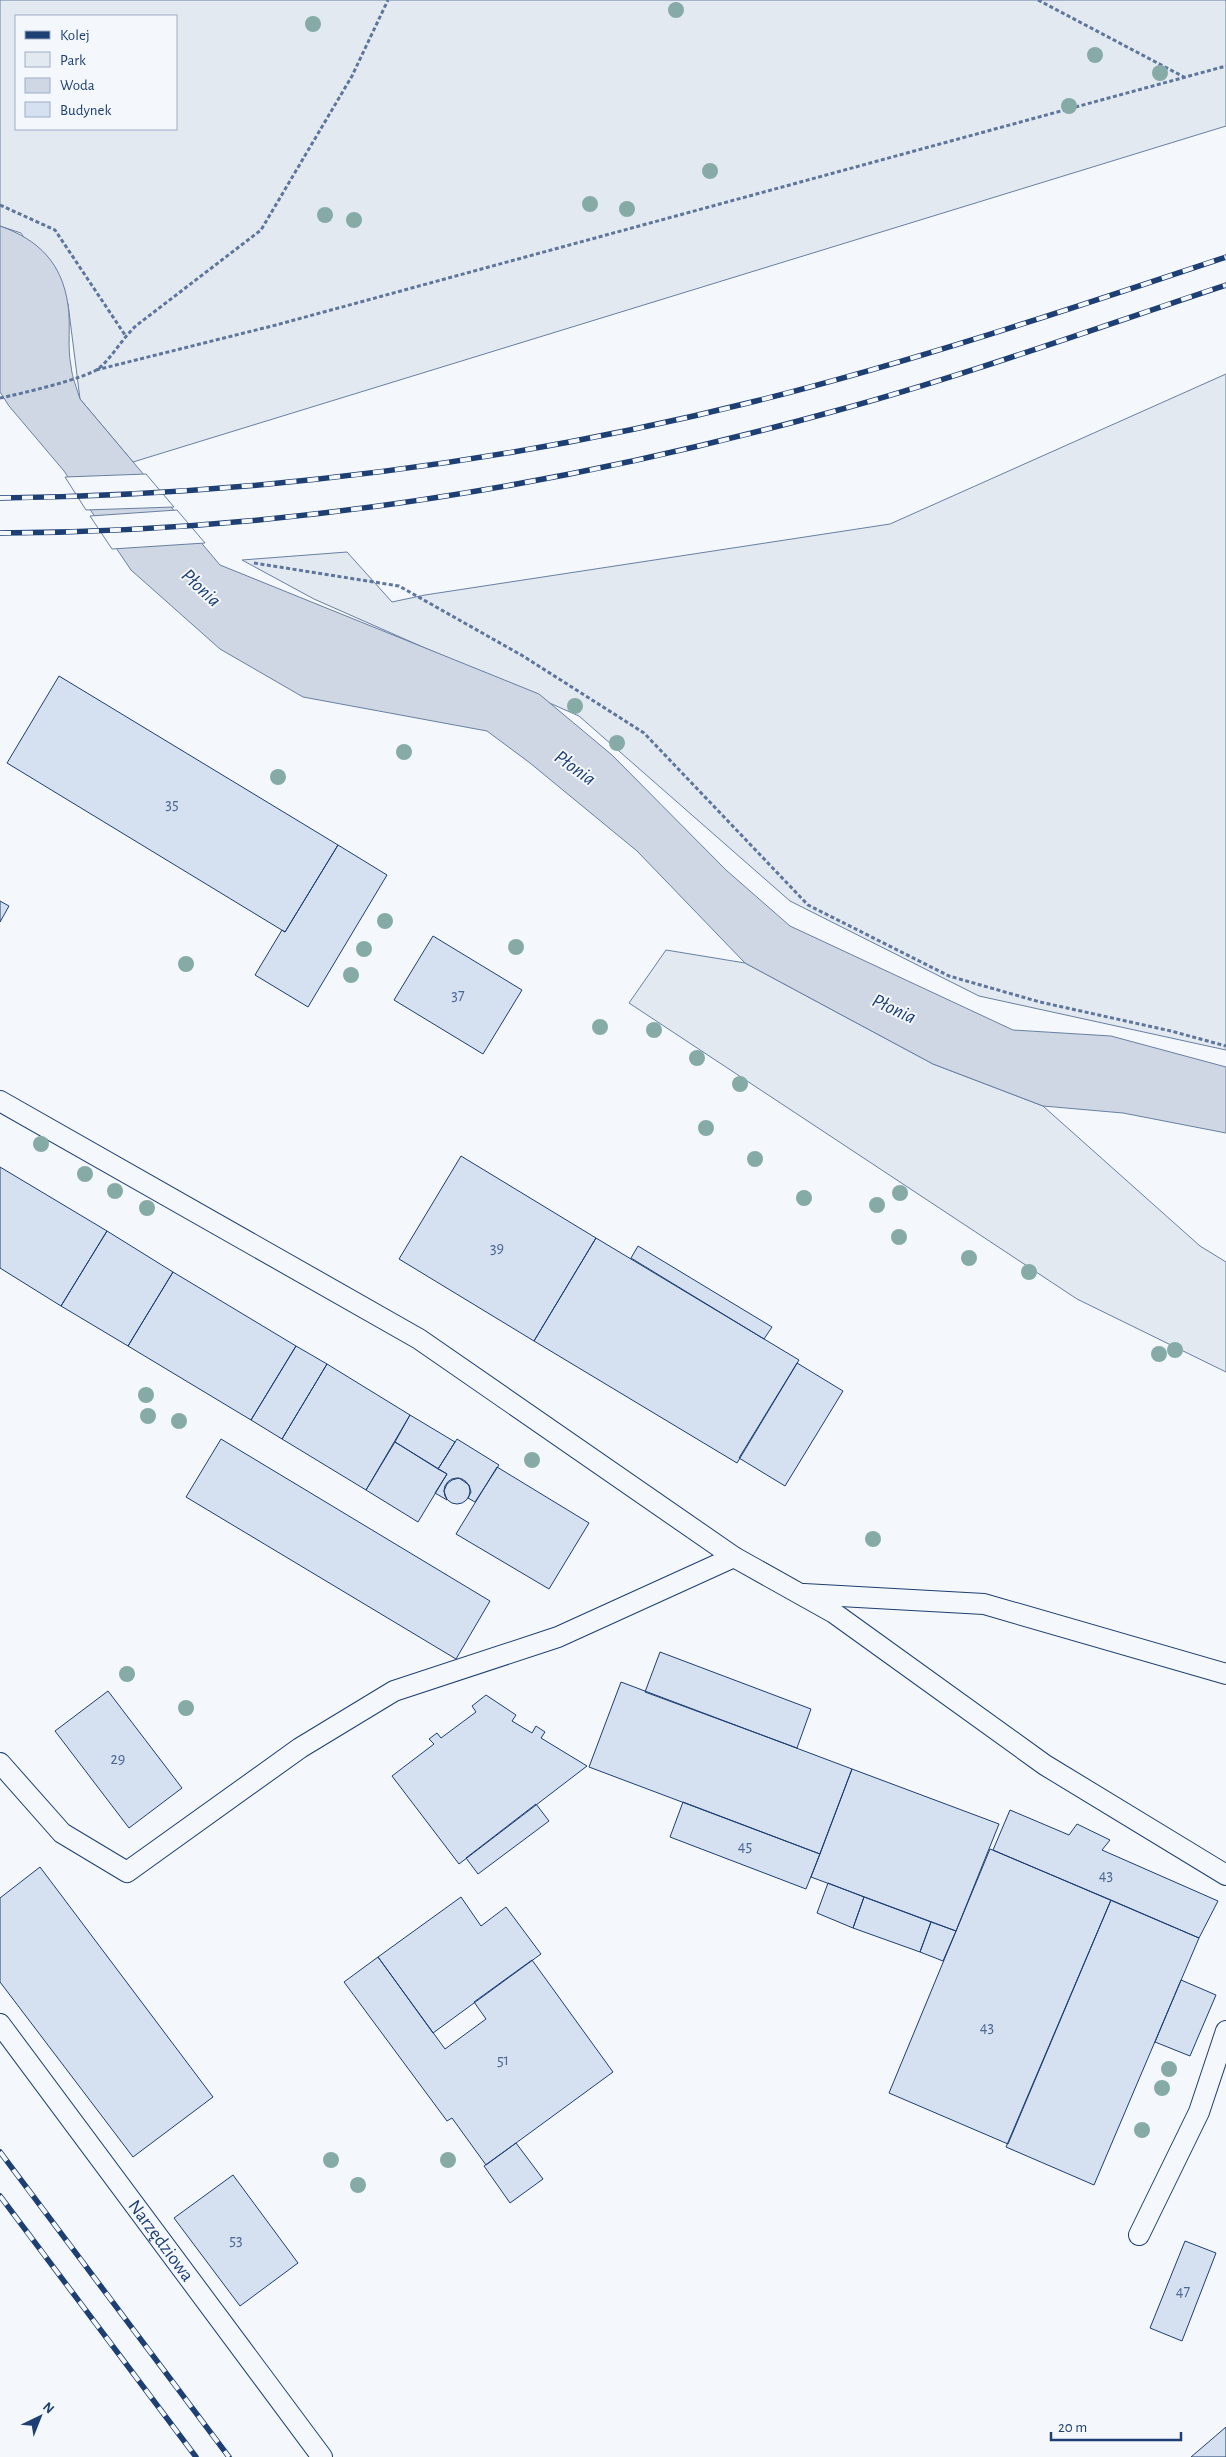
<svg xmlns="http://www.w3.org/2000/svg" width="1226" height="2457" font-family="'Alegreya Sans',sans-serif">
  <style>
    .green { fill: #e3e9f0; stroke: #687fa3; fill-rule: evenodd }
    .water { fill: #cfd7e4; stroke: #687fa3 }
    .pier { fill: #f4f7fb; stroke: #687fa3 }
    .building { fill: #d5e0f0; stroke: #1d3f73 }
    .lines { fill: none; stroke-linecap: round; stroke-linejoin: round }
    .service-casing { stroke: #1d3f73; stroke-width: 22 }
    .path { stroke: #5e769c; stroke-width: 3; stroke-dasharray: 4 2.5; stroke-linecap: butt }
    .service { stroke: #f4f7fb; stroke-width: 20 }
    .rail-casing { stroke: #1d3f73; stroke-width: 5.5 }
    .rail { stroke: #f4f7fb; stroke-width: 4; stroke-dasharray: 11; stroke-linecap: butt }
    .tree { fill: #86aba6 }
    .labels { text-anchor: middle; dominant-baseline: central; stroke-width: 4; stroke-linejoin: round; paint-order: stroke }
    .number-label { font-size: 16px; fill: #4b6792 }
    .street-label { font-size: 19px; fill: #1d3f73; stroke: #f4f7fb }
    .water-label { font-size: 20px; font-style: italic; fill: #1d3f73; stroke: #f4f7fb }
  </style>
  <rect width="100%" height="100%" fill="#f4f7fb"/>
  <path class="green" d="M0,0h1226v126l-1093,336 -53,-63 -12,-95 -47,-71 -21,-7zM16,16h160v113h-160z
    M1226,374v676l-247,-54 -189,-95 -211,-185 -265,-117 -72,-39 105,-8 45,50 33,-7 465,-71z
    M666,950l79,13 188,101 110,42 157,140 26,16v110l-149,-73 -448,-296z"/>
  <path class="water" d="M0,226c39,14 62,37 68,79 3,20 -1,41 3,61 1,11 6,23 9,33l140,166 319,129 73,61 114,115 64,56 223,104 98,6 115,31v66l-103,-20 -80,-7 -110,-42 -188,-101 -108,-112 -107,-88 -43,-32 -184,-34 -83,-48 -89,-79 -67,-99 -55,-65 -9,-14z"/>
  <path class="pier" d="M146,474l28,33 -88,3 -21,-33z
    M177,510l28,33 -93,6 -22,-33z"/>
  <path class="building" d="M59,676l279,169 -53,87 -278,-169z
    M338,845l49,30 -79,132 -53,-32 27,-45 3,2z
    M0,901l9,5 -9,16z
    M433,936l89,54 -39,64 -89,-54z
    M461,1156l135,82 -62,103 -135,-82z
    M0,1167l107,64 -46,75 -61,-38z
    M107,1231l66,41 -45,74 -67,-40z
    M596,1238l203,122 -62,103 -203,-122z
    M638,1246l134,81 -8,12 -133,-81z
    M173,1272l123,74 -45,74 -123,-74z
    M296,1346l31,18 -45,75 -31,-19z
    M797,1363l46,28 -58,95 -46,-28z
    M327,1364l83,51 -44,75 -84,-51z
    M410,1415l45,27 -17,27 -43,-27z
    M221,1439l269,162 -34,58 -270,-162z
    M457,1439l42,26 -24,37 -7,-4 3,-6 -2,-7 -10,-7 -7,2 -5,4 -3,7 3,9 -12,-7 12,-19 -9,-5z
    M395,1442l52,32 -29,48 -52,-32z
    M497,1467l92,56 -40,66 -93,-55z
    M444 1491a13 13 0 1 1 26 0a13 13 0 1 1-26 0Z
    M660,1652l151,57 -14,39 -152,-56z
    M621,1682l231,87 -32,85 -231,-87z
    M108,1691l74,97 -53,40 -74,-97z
    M486,1695l30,20 -4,6 20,12 4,-7 9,6 -4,6 46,28 -128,98 -67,-88 42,-32 -5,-5 8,-6 4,5 35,-26 -4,-6z
    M852,1769l147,55 -43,107 -145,-54z
    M683,1802l137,52 -14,35 -136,-52z
    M536,1804l13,17 -71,53 -12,-16z
    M1010,1810l59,25 8,-11 33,16 -8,10 116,51 -19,37 -206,-88z
    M990,1849l121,51 -103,244 -119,-51z
    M40,1867l173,230 -80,60 -133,-175v-84z
    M828,1883l36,14 -11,31 -36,-15z
    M461,1897l20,29 25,-19 35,47 -108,79 -55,-76z
    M864,1897l67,25 -11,30 -67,-24z
    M1111,1900l88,38 -105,247 -88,-38z
    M931,1922l25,9 -13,30 -23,-9z
    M378,1957l67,92 41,-30 -12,-17 58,-42 81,112 -127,93 -34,-47 -5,3 -103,-139z
    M1181,1980l35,15 -26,61 -35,-14z
    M516,2143l27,36 -33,24 -26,-37z
    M233,2175l65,88 -58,43 -66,-88z
    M1185,2241l31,12 -34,88 -32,-13z
    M1226,2427v30h-35z"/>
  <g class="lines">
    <g class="service-casing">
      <g id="service">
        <path d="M0,1101l419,238 315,218 100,56 211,152 181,110"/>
        <path d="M804,1594l180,10 242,70"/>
        <path d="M0,1763l62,70 65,39 173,-124 94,-57 164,-54 176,-80"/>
        <path id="s1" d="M0,2024l322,433"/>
        <path d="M1139,2235l60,-123 27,-81"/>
      </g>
    </g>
    <path class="path" d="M1038,0l146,77
      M0,205l55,25 70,105
      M96,370l180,-45 950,-259
      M0,398c20,-4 83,-19 98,-29 15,-12 24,-31 39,-44l124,-95 91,-154 36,-76
      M254,563l145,23 124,70 121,77 164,172 141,71 91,26 131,29 55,15"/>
    <use href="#service" class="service"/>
    <g class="rail-casing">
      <path id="rail" d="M0,498c254,-3 509,-35 756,-97 159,-40 314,-92 470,-144
        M0,533c282,-1 564,-47 835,-122 132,-36 261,-83 391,-126
        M0,2152l229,305
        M0,2196l196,261"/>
    </g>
    <use href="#rail" class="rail"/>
  </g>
  <g class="tree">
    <circle cx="676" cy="10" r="8"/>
    <circle cx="313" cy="24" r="8"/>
    <circle cx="1095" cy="55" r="8"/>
    <circle cx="1160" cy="73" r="8"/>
    <circle cx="1069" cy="106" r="8"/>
    <circle cx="710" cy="171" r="8"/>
    <circle cx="590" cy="204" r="8"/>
    <circle cx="627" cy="209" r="8"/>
    <circle cx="325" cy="215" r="8"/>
    <circle cx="354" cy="220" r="8"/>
    <circle cx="575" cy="706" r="8"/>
    <circle cx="617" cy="743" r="8"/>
    <circle cx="404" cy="752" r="8"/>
    <circle cx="278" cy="777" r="8"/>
    <circle cx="385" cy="921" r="8"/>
    <circle cx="516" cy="947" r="8"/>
    <circle cx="364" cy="949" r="8"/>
    <circle cx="186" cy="964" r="8"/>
    <circle cx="351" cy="975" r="8"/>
    <circle cx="600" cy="1027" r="8"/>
    <circle cx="654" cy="1030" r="8"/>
    <circle cx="697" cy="1058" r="8"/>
    <circle cx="740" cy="1084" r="8"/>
    <circle cx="706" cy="1128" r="8"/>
    <circle cx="41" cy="1144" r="8"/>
    <circle cx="755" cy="1159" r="8"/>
    <circle cx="85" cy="1174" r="8"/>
    <circle cx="115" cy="1191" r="8"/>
    <circle cx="900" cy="1193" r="8"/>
    <circle cx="804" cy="1198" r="8"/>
    <circle cx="877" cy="1205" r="8"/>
    <circle cx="147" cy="1208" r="8"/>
    <circle cx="899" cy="1237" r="8"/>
    <circle cx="969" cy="1258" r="8"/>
    <circle cx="1029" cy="1272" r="8"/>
    <circle cx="1175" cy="1350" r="8"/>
    <circle cx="1159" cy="1354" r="8"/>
    <circle cx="146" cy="1395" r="8"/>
    <circle cx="148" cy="1416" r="8"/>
    <circle cx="179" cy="1421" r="8"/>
    <circle cx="532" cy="1460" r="8"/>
    <circle cx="873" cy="1539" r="8"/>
    <circle cx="127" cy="1674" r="8"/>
    <circle cx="186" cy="1708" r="8"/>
    <circle cx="1169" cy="2069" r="8"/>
    <circle cx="1162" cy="2088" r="8"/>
    <circle cx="1142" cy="2130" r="8"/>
    <circle cx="331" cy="2160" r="8"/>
    <circle cx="448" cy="2160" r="8"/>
    <circle cx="358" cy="2185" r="8"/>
  </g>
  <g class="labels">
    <g class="number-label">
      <text x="172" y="804">35</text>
      <text x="458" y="995">37</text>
      <text x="497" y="1248">39</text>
      <text x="118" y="1759">29</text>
      <text x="745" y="1846">45</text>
      <text x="1106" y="1875">43</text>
      <text x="987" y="2027">43</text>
      <text x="503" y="2060">51</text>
      <text x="236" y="2240">53</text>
      <text x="1183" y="2291">47</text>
    </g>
    <g class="street-label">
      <text stroke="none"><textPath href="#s1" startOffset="270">Narzędziowa</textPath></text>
    </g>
    <g class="water-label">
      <text transform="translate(201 588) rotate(43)">Płonia</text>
      <text transform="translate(575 768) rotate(36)">Płonia</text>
      <text transform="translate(894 1009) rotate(25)">Płonia</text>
    </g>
  </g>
  <rect x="15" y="15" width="162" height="115" fill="#f4f7fb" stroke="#9eadc5"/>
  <rect x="25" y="31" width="25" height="8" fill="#1d3f73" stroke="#9eadc5"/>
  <text x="60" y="40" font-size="15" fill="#1d3f73">Kolej</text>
  <rect x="25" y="52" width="25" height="15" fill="#e3e9f0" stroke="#9eadc5"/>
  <text x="60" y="65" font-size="15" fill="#1d3f73">Park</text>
  <rect x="25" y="78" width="25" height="15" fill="#cfd7e4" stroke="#9eadc5"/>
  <text x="60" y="90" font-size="15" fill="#1d3f73">Woda</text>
  <rect x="25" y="102" width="25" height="15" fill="#d5e0f0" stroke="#9eadc5"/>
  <text x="60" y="115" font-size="15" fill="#1d3f73">Budynek</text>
  <g transform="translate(40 2417) rotate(43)" stroke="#f4f7fb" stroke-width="4" paint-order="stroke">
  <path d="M0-4L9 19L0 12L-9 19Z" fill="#1d3f73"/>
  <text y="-8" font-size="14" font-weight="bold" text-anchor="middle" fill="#1d3f73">N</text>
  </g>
  <path d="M1051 2432v8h130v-8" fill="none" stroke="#1d3f73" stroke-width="2.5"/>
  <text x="1058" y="2432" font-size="15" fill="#1d3f73" stroke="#f4f7fb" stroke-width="4" paint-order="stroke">20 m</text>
</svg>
